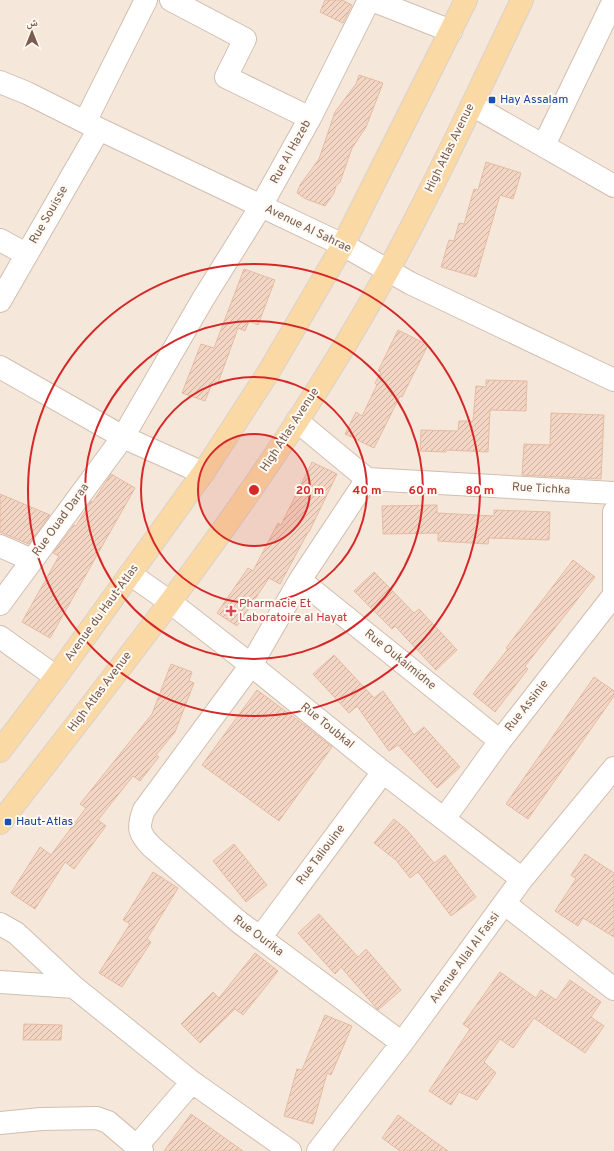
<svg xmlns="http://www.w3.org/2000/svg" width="614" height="1151" font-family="Overpass,'Noto Naskh Arabic',sans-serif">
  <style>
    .residential { fill: #f5e8da }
    .building { fill: url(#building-hatch); stroke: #e6bba3 }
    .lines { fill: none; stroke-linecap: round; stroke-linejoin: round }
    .minor-casing { stroke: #d1beb0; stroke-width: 24 }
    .major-casing { stroke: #dad1cd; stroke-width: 24 }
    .minor { stroke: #fff; stroke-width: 22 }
    .major { stroke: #fbd9a5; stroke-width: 22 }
    .ring { fill: none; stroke: #d62828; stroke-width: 2 }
    .transit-dot { fill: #1a4fb4; stroke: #fffaf3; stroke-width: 1.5 }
    .health-dot { fill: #e0444e; stroke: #fffaf3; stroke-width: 1.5 }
    .labels { text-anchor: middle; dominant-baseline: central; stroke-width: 4; stroke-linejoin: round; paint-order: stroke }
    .transit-label { font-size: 12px; fill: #164399; stroke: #fffaf3; text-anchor: start }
    .street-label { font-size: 12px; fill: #7a5c4d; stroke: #fffaf3 }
    .health-label { font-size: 12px; fill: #be3a42; stroke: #fffaf3; text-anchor: start }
    .centre { fill: #d62828; stroke: #fffaf3; stroke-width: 2 }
    .ring-label { font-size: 12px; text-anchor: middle; font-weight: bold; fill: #d62828; stroke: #fffaf3; stroke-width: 4; stroke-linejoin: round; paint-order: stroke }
  </style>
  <defs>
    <pattern id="building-hatch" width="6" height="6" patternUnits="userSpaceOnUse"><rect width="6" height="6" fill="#f3d5c3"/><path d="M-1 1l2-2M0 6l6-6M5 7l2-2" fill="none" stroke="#cab0a1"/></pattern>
  </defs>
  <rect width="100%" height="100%" fill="#fdf6ec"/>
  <path class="residential" d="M0,0h614v1151h-614z"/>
  <path class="building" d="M325,0h17l10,5 -9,18 -23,-11z
    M359,75l24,8 -17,44 -14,21 -12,34 -4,4 -2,7 -9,13 -19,-7 -9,-6 3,-8 19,-26 16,-47 21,-28z
    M486,162l35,11 -8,26 -13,-4 -24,82 -35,-10 8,-27 5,1 5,-18 5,1 10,-35 4,1z
    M244,269l31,11 -17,45 -9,-4 -4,10 -7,-3 -20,55 -5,-2 -8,20 -23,-8 19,-49 13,4z
    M398,330l30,15 -26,52 -2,-1 -26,52 -29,-14 11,-22 6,4 15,-31 -2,-2 6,-11 -3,-1z
    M486,380l41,1 -1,30 -36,-1 -2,42 -42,-2v2l-26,-1 1,-21 37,1 1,-10h14l3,-35 10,1z
    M551,413l53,2 -3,64 -79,-4 2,-31 26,1z
    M312,462l25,12 -28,58h-1l-28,52 -11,-6 -32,48 -20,-13 31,-45 5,3 25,-48 3,2z
    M111,474l24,14 -85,150 -28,-16 37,-66 -6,-3 21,-28 2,1 11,-18 4,-7 2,1z
    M0,494l50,21 -21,29 -29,-12z
    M437,505v8l57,3v-6l56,2 -1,28 -60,-2 -1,6 -50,-3v-8l-55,1 -1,-28z
    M573,560l22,17 -70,89 3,3 -33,43 -22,-18 35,-45 -2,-1z
    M374,572l40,41 5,-4 38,41 -21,20 -41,-44 -3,3 -38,-38z
    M334,655l40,43 9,-7 31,44 10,-8 36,40 -23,21 -39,-43 -9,6 -32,-45 -8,7 -36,-39z
    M171,664l21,8 -3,9 5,2 -19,49 -19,23 3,2 -19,24 -7,-5 -35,44 8,6 -32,43 -9,-7 -30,47 -24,-16 29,-46 11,8 35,-47 -6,-4 72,-90z
    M594,677l20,14v5l-86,123 -22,-15z
    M257,690l50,37 25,20 -53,74 -77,-56z
    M394,819l13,11 27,33 11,-8 31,42 -25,19 -33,-44 -8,6 -14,-18 -22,-17z
    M234,844l33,41 -21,17 -33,-41z
    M585,854l29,19v64l-31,-19 -5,8 -23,-15 21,-32 -5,-4z
    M153,872l25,16 -31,51 4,3 -29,45 -23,-14 31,-49 -7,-4z
    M319,914l39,43 8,-8 35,41 -23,20 -37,-43 -6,7 -37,-41z
    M255,953l23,18 -35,44 -8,-6 -35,34 -19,-19 32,-32 6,6z
    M500,972l36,26 5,-8 15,10 14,-20 31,22 -10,15 13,9 -19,27 -51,-35 -21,30 -13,-9 -16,23 12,11 -19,27 -18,-8 -8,13 -22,-14 41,-62 -7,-5z
    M325,1015l27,11 -21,49 -4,-2 -14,51 -29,-8 13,-47 5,1z
    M24,1024l38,1 -1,15h-38z
    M191,1114l52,37h-79z
    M398,1115l50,36h-48l-18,-13z"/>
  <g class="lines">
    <g class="minor-casing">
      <path id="minor" d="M171,0l74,39 -19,38 84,41
        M372,0l79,31
        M0,82l27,11 72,36 244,116 67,38 204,97
        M472,105l142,81
        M85,122l61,-122
        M544,145l70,-145
        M0,240l26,14
        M0,301l99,-172
        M0,367l123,70 80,36
        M297,421l70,58 247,14
        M367,479l-67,101 -49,85 -107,145c-7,18 -5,24 8,37l87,75 163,121
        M614,512v84
        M0,546l32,14
        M130,574l40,28 81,63 132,107 139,107
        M300,580l200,161
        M0,604l123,-167 80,-138 58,-93 49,-88 59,-118
        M0,637l56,40
        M444,819l56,-78 114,-146
        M505,904l109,85
        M0,924l16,9 58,54 118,95 98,69
        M260,938l123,-166
        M0,982l74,5
        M0,1123l41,-4 56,-1 11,4 34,29
        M137,1146l55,-64
        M318,1151l84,-108 120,-164 92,-111"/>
    </g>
    <g class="major-casing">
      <path id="major" d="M0,751l56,-74 147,-204 65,-100 75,-128 123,-245
        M0,823c102,-132 207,-263 298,-403 32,-49 63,-100 91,-151 48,-88 90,-179 133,-269"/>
    </g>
    <use href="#minor" class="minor"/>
    <use href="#major" class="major"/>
  </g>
  <circle cx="254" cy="490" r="56" fill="#d62828" fill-opacity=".12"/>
  <g class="ring">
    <circle cx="254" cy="490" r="56"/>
    <circle cx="254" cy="490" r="113"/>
    <circle cx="254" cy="490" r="169"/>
    <circle cx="254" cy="490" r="226"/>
  </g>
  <g class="transit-dot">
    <rect x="488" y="96" width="8" height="8" rx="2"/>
    <rect x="4" y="818" width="8" height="8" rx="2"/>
  </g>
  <path class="health-dot" d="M229 605h4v4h4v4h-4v4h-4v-4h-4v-4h4z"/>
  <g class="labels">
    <g class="transit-label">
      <text x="500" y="100">Hay Assalam</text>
      <text x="16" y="822">Haut-Atlas</text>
    </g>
    <g class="street-label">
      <text transform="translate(450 148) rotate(-64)">High Atlas Avenue</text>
      <text transform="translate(291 152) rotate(-61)">Rue Al Hazeb</text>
      <text transform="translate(49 215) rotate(-60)">Rue Souisse</text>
      <text transform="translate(308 229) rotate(26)">Avenue Al Sahrae</text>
      <text transform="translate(290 430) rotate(-57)">High Atlas Avenue</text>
      <text transform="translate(541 489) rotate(3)">Rue Tichka</text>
      <text transform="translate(61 520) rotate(-54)">Rue Ouad Daraa</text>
      <text transform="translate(102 613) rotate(-54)">Avenue du Haut-Atlas</text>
      <text transform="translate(400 660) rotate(39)">Rue Oukaimidne</text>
      <text transform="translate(100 692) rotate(-53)">High Atlas Avenue</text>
      <text transform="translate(527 706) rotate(-52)">Rue Assinie</text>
      <text transform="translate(327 726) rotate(39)">Rue Toubkal</text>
      <text transform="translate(321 855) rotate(-53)">Rue Taliouine</text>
      <text transform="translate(258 936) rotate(37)">Rue Ourika</text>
      <text transform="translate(465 958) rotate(-54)">Avenue Allal Al Fassi</text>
    </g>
    <g class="health-label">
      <text x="239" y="604">Pharmacie Et<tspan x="239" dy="14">Laboratoire al Hayat</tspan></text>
    </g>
  </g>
  <circle cx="254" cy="490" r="6" class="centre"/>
  <g class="ring-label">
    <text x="310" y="494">20 m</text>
    <text x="367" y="494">40 m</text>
    <text x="423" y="494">60 m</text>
    <text x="480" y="494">80 m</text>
  </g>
  <g transform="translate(32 32)" stroke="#fffaf3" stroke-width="3" paint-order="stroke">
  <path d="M0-3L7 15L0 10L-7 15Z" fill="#7a5c4d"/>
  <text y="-6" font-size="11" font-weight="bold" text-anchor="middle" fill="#7a5c4d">ش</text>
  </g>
</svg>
